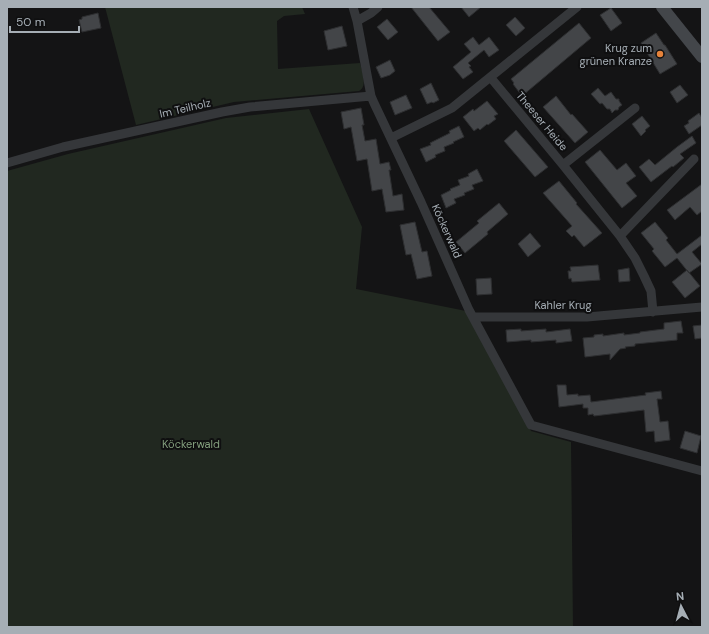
<svg xmlns="http://www.w3.org/2000/svg" width="709" height="634" font-family="'DM Sans',sans-serif">
  <style>
    .green { fill: #212820 }
    .building { fill: #434548; stroke: #2e2f31 }
    .lines { fill: none; stroke-linecap: round; stroke-linejoin: round }
    .street { stroke: #35373a; stroke-width: 9 }
    .secondary { stroke: #43464a; stroke-width: 12 }
    .poi-dot { fill: #e6833b; stroke: #0f0f10; stroke-width: 1.5 }
    .labels { text-anchor: middle; dominant-baseline: central; stroke-width: 4; stroke-linejoin: round; paint-order: stroke }
    .poi-label { font-size: 11px; fill: #a6aeb5; stroke: #0f0f10; text-anchor: end }
    .street-label { font-size: 11px; fill: #a6aeb5; stroke: #0f0f10 }
    .park-label { font-size: 11px; fill: #849f7e; stroke: #0f0f10 }
  </style>
  <rect width="100%" height="100%" fill="#141415"/>
  <path class="green" d="M105,7h197l3,7 -21,2 -7,5 1,48 82,-6c2,8 8,23 -1,28l-125,11 -98,23z
    M309,109l53,118 -6,62 105,21 9,2 61,119 40,11 2,185h-566v-456l61,-17 158,-36z"/>
  <path class="building" d="M411,7h18l21,25 -12,9z
    M461,7h20l-12,10z
    M611,8l11,15 -11,8 -11,-16z
    M98,13l3,15 -19,4 -3,-12 3,-1v-2z
    M515,17l10,11 -9,8 -10,-11z
    M387,19l11,13 -10,8 -11,-13z
    M579,23l12,15 -69,58 -9,-12 1,-1 -3,-4z
    M342,26l5,20 -19,4 -4,-19z
    M656,33l8,12h1l12,19 -17,10 -19,-31z
    M473,37l6,8 10,-8 10,13 -10,7 -5,-7 -16,13 3,3 -2,1 4,5 -10,7 -10,-12 18,-15 -7,-8z
    M390,60l5,11 -5,4 -9,3 -5,-11z
    M431,83l8,17 -6,3 -1,-1 -5,2 -7,-15z
    M680,85l8,10 -11,8 -7,-11z
    M598,88l7,8 6,-4 5,7h3v2l3,4 -3,2 -1,3h-3l-3,3 -2,-4h-3l-5,-6 -2,1 -9,-10z
    M406,95l6,13 -17,7 -5,-13z
    M556,96l15,19 1,-1 16,18 -13,11 -32,-36z
    M487,101l11,13 -4,2 2,3 -8,6 -1,-1 -7,6 -2,-2 -4,3 -11,-14 10,-8 1,2z
    M361,108l3,17h-2l3,16 11,-2 4,25 9,-2 2,8h-2l4,26 9,-2 2,16 -18,2 -4,-23 -10,2 -5,-32 -10,2 -6,-34 -7,2 -3,-17z
    M699,113l3,5v7l-13,9 -5,-8 5,-3 -1,-2z
    M642,116l8,10 -5,4 1,1 -5,5 -9,-12z
    M459,126l5,11 -11,5 1,1 -10,4 1,4 -10,4 1,2 -10,5 -6,-13 11,-4 -1,-2 20,-10 -1,-2z
    M516,130l32,37 -13,10 -31,-36z
    M692,136l4,7 -16,11 4,4 -11,9 -1,-1 -21,16 -12,-15 10,-8 6,6 22,-18z
    M600,150l17,20 9,-7 10,13 -10,7 11,13 -15,12 -37,-46z
    M477,169l6,12 -11,4 2,4 -10,4 1,2 -11,4 2,4 -10,5 -5,-13 10,-5 -1,-1 10,-4 -2,-5 11,-4 -1,-2z
    M559,181l18,22 -1,1 26,29 -18,14 -10,-12 -2,2 -6,-6 6,-5 -29,-33z
    M702,184v27l-5,4 -7,-8 -15,13 -8,-10z
    M499,203l9,11 -21,18 1,2 -23,19 -9,-11 23,-19 -2,-2z
    M415,222l7,30 5,-1 5,25 -15,3 -6,-25 -5,1 -6,-30z
    M655,222l13,16 -2,2 11,14 25,-19v9l-10,8 10,12 -13,9 -12,-15 -12,9 -13,-16 2,-2 -13,-16z
    M530,233l11,13 -13,11 -10,-13z
    M598,265l2,15 -28,2 -1,-4 -2,1 -1,-8h3l-1,-4z
    M629,268l1,13 -11,1 -1,-12z
    M687,270l13,16 -15,12 -13,-16z
    M491,278l1,16 -15,1 -1,-16z
    M681,321l2,12h-6v7l-42,4v2l-10,1 1,1 -6,1 -10,11v-6l-25,3 -2,-19 11,-1v-2l9,-1v2l21,-3v2l16,-2v-1l24,-3v-6z
    M702,325v13l-7,1 -2,-13z
    M521,329v2l25,-2v3l24,-3 2,12 -16,2v-3l-25,2v-2l-24,2 -1,-12z
    M557,385h9l1,10 11,-1v2l12,-1 1,7 55,-7 -1,-2 16,-2 1,8h-5l3,23 8,-1 2,19 -15,2 -1,-11 -8,1 -2,-22 -50,6 -1,-2 -5,1v-7h-5v-4l-24,3z
    M685,431l16,5 -4,17 -17,-5z"/>
  <g class="lines">
    <path class="street" d="M353,7l4,14 14,75 3,7 47,99 48,108 62,115 171,46
      M357,21l14,-8 7,-6
      M491,78l72,87 72,-57
      M391,138l61,-30 125,-101
      M7,163l56,-16 159,-35 28,-5 121,-11
      M563,165l57,71 15,22 9,18 7,15 2,21
      M620,236l74,-77
      M473,317h114l115,-10"/>
    <path class="secondary" d="M662,7l40,50"/>
  </g>
  <circle class="poi-dot" cx="660" cy="54" r="4"/>
  <g class="labels">
    <g class="poi-label">
      <text x="652" y="48">Krug zum<tspan x="652" dy="13">grünen Kranze</tspan></text>
    </g>
    <g class="street-label">
      <text transform="translate(185 108) rotate(-13)">Im Teilholz</text>
      <text transform="translate(542 121) rotate(50)">Theeser Heide</text>
      <text transform="translate(447 231) rotate(66)">Köckerwald</text>
      <text x="563" y="305">Kahler Krug</text>
    </g>
    <g class="park-label">
      <text x="191" y="444">Köckerwald</text>
    </g>
  </g>
  <rect width="709" height="634" fill="none" stroke="#a6aeb5" stroke-width="16"/>
  <g transform="translate(681 606) rotate(354)" stroke="#0f0f10" stroke-width="3" paint-order="stroke">
  <path d="M0-3L7 15L0 10L-7 15Z" fill="#a6aeb5"/>
  <text y="-6" font-size="11" font-weight="bold" text-anchor="middle" fill="#a6aeb5">N</text>
  </g>
  <path d="M10 26v6h69v-6" fill="none" stroke="#a6aeb5" stroke-width="2"/>
  <text x="16" y="26" font-size="12" fill="#a6aeb5" stroke="#0f0f10" stroke-width="3" paint-order="stroke">50 m</text>
</svg>
